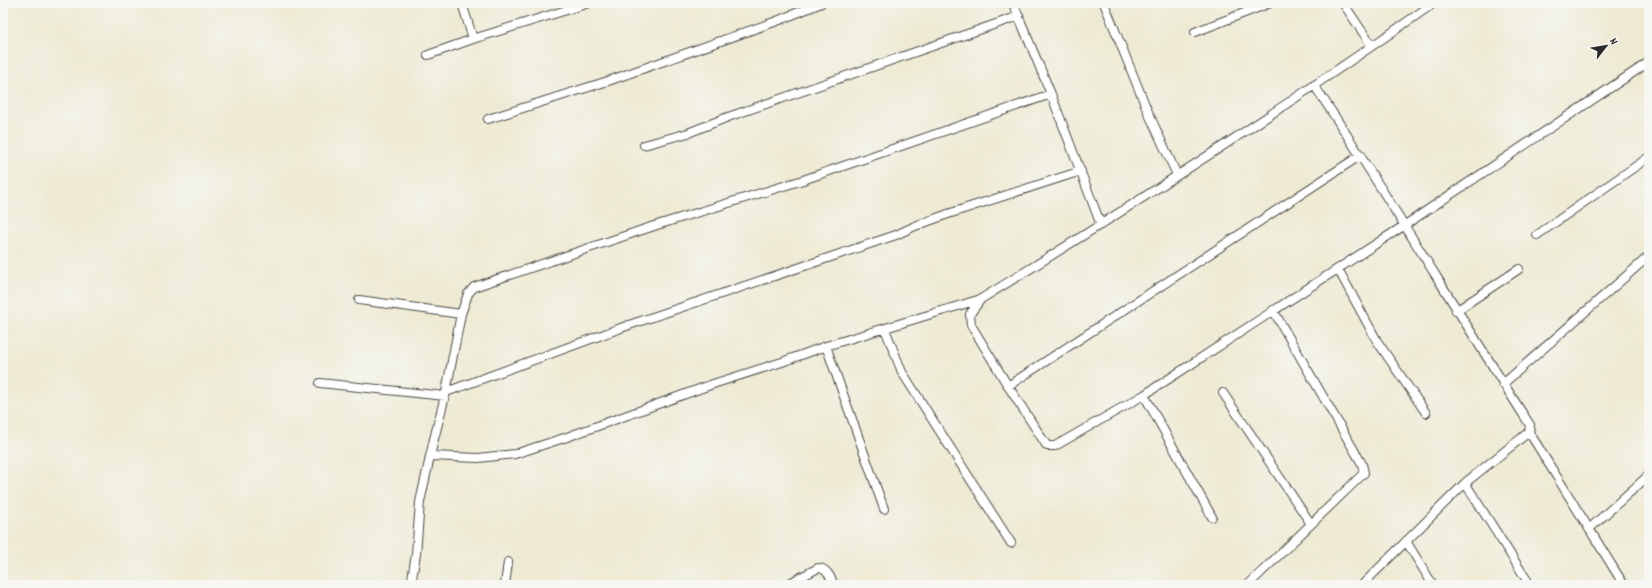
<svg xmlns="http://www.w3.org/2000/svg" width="1652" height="588" font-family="Dekko,sans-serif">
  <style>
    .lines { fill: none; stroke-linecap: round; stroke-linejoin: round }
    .minor-casing { stroke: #484844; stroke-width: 10 }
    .minor { stroke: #fff; stroke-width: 8 }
  </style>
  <rect width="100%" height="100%" fill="#f6f6f2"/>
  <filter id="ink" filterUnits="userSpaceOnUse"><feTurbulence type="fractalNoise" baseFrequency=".025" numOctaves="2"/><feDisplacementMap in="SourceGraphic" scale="8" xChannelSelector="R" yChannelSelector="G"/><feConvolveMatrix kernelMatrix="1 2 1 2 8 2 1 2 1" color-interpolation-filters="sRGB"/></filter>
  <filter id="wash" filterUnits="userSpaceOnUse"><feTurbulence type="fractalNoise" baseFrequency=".012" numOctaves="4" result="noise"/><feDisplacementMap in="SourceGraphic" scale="16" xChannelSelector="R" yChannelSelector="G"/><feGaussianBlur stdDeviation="0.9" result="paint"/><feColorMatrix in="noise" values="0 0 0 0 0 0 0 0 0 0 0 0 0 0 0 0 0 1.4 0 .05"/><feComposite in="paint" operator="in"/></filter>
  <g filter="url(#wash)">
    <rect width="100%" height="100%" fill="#eeead3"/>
  </g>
  <g filter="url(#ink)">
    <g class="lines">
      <g class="minor-casing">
        <path id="minor" d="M462,3l11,36
          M1013,3l38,91 50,131
          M1104,3l44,109 29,63
          M1343,3l29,43
          M1195,32l75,-29
          M428,55l45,-16 116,-36
          M1314,85c75,112 143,227 216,340l-1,7 -64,51 -103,102
          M488,119l120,-38 169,-60 44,-18
          M644,145l44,-12 40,-16 291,-101
          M1361,155l-353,231 -37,-61 -1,-11 11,-15c153,-94 305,-192 453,-296
          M1537,235l112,-78
          M1338,269l39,72 49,72
          M359,300l102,14
          M1456,311l63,-42
          M885,329l17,43 109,171
          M826,346l58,163
          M320,383l125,13
          M1503,384l146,-128
          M1008,386l39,60h8l89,-51 261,-170 244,-163
          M446,392l183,-67 267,-90 19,-9 33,-12 133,-43
          M1223,393l88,131
          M1144,395l68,122
          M1529,432l95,153
          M430,456l48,2 37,-4 52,-17 146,-53 69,-22 44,-16 155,-47
          M1465,483l65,102
          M1589,529l60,-54
          M1406,541l27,44
          M411,585l5,-31 4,-52 14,-63 12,-47 15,-78 7,-20 6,-7 180,-61 149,-46 248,-86
          M505,585l3,-23
          M786,585l32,-17c9,0 13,10 16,17
          M1248,585l116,-112 -2,-9 -89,-154"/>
      </g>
      <use href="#minor" class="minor"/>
    </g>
  </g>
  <rect width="1652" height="588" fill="none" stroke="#f6f6f2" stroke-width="16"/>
  <g transform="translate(1606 46) rotate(59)" stroke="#f6f6f2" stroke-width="3" paint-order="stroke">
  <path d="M0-3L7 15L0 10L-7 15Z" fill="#2b2b2b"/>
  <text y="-6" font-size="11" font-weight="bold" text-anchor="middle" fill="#2b2b2b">N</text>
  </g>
</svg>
